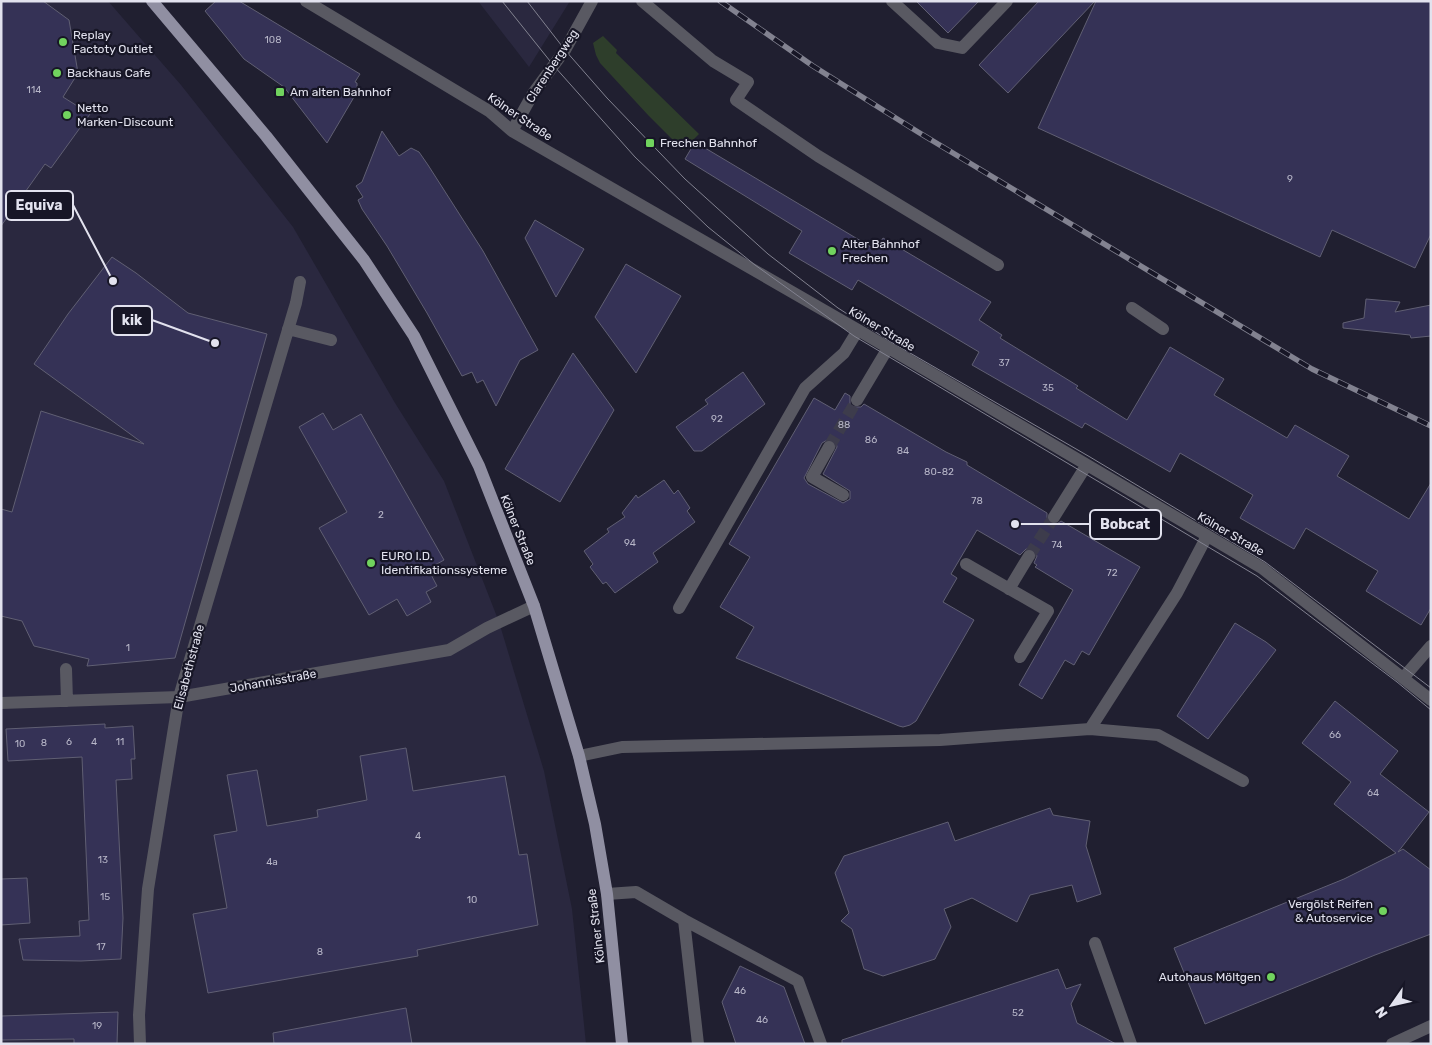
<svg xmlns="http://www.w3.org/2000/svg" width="1432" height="1045" font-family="Rubik,sans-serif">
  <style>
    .built { fill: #2a283f }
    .green { fill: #2e3e2b }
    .building { fill: #353256; stroke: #605f73; fill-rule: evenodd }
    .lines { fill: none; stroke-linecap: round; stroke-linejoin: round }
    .minor-tunnel { stroke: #3d3c4c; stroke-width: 12; stroke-dasharray: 12 6; stroke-linecap: butt }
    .minor { stroke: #595962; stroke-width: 12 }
    .major { stroke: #908fa2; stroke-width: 12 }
    .tram { stroke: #828290; stroke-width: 1 }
    .rail-casing { stroke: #828290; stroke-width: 5.5 }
    .rail { stroke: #171626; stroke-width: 4; stroke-dasharray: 11; stroke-linecap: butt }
    .poi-dot { fill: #71d35e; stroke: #171626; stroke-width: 2 }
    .labels { text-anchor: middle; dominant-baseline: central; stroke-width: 4.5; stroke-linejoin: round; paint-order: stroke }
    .number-label { font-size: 10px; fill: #b7b6c8 }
    .poi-label { font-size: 12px; fill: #e2e2ee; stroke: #171626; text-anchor: start }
    .street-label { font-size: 12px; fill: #e2e2ee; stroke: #171626 }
    .leader { fill: none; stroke: #e2e2ee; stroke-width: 2 }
    .callout-dot { fill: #e2e2ee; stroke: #171626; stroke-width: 2 }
    .callout { fill: #171626; stroke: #e2e2ee; stroke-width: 2 }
    .callout-label { font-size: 14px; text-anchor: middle; font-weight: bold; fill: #e2e2ee }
  </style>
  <rect width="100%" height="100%" fill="#201f30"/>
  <path class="built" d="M1,1h107l73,84 112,142 102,176 49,78 55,141 45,149 28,138 14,135h-585z
    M478,1h92l-41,66z"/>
  <path class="green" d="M603,36l14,14 -1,3 83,81 -16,16 -35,-35 -48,-52 -4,-8 -3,-12z"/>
  <path class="building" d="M1,1h42l26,19 9,53 -15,24 27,17 -39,54 -6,-4 -44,62z
    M216,1h23l121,73 -5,8 2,1v9l-30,51 -43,-56 -40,-28 -39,-48z
    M916,1h63l-31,32z
    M1039,1h56l-87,92 -29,-28z
    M1096,1h335v233l-16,34 -83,-38 -12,27 -282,-129z
    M382,131l17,25 12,-8 8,4 9,13 55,86 55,99 -18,10 -24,46 -13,-26 -6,3 -5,-11 -10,4 -35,-63 -40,-67 -25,-37 -4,-9 5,-3 -7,-11 6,-4z
    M695,142l181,108 7,-12 108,64 -12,18 23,15 -2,3 78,48 -2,2 51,32 43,-73 54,32 -10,16 73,43 8,-13 54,31 -12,20 72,43 22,-36v125l-10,17 -55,-34 12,-20 -72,-43 -12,21 -54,-31 13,-23 -73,-42 -10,19 -85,-49 -3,5 -110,-63 7,-13 -121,-72 -6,10 -63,-37 13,-22 -117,-72z
    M535,220l49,29 -28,48 -31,-59z
    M112,257l24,16 52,40 79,21 -92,324 -88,8 2,-7 -55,-13 -12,-25 -21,-5v-107l11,3 29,-101 103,33 -110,-80 34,-50z
    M626,264l55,32 -45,77 -41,-56z
    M1366,299l34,3 -5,10 36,-7v31l-20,2 -1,-3 -67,-7v-5l21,-5z
    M573,353l41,57 -54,92 -55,-33z
    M743,372l22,32 -63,47h-8l-18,-24 32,-23 -3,-4z
    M845,393l5,3v8l3,3h8l3,-3 82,48 21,10v3l80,48v7l3,4h7l4,-3 79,46 -51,88 -7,-4 -8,14 -9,-5 -23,39 -23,-14 54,-95 -38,-23 2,-2 -3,-2 3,-7 -4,-7h-7l-6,6 -43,-25 -26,44 6,4 -14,24 31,18 -58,101 -6,4 -7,2 -4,-1 -163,-68 18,-31 -34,-20 30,-50 -21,-13 85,-146 21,12zM829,439l7,3 1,5 -14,27 27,17v8l-7,4 -35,-19 -4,-6 18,-35z
    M323,413l10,17 28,-16 83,146 -16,9 9,17 -11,6 5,10 -24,14 -10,-17 -28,16 -50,-87 28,-16 -48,-85z
    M664,480l10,14 4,-4 12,18 -3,3 8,11 -42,31 5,9 -43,31 -9,-11 -3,2 -13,-17 3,-3 -9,-13 25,-19 -2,-3 18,-12 -3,-4 14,-18 2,3z
    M1235,623l31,19 10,8 -68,89 -31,-23z
    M1335,701l63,50 -18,23 49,38 -31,40 5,-3 28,21v64l-56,21 -170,69 -31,-76 170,-69 52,-26 -62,-49 17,-22 -49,-39z
    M105,724v4l28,-2 2,33h-4l1,20 -16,1 7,138 -2,41 -40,2 -58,-1 -4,-21 61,-3 -1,-15 10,-1 -7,-163 -74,4 -2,-32z
    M406,748l7,43 92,-15 14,79 8,-1 11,71 -121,25 1,6 -210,37 -15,-79 34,-6 -13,-73 23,-4 -10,-56 30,-5 10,56 51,-9 -1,-7 50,-10 -7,-44z
    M1050,808l3,7 37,6 -4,25 15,48 -24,8 -5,-17 -42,10 -13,27 -45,-24 -28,11 7,18 -16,32 -52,17 -19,-7 -12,-40 -11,-8 8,-8 -14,-40 9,-17 104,-34 7,19z
    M27,878l3,45 -29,2v-46z
    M740,966l44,21 21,57h-69l-14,-42z
    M1058,969l8,20 15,-5 -10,20 6,19 39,21h-274v-4z
    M406,1008l6,36h-138l-1,-11z
    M118,1012l-1,32h-43v-5l-73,1v-24z"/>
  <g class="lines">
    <path class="minor-tunnel" d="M829,447l28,-47
      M1029,556l25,-39"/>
    <path class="minor" d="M306,1l183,110 23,20 346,199 404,238 169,132
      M642,1l71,60 35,21 -12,18 82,56 180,109
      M892,1l46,42 24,5 45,-47
      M512,131l22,-39 31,-42 27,-49
      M1132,308l31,21
      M288,329l43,11
      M857,400l31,-52
      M829,447l-17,30 31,18
      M1054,517l32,-51
      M966,564l82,47 -28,46
      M1009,589l20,-33
      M679,608l126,-220 39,-35 14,-23
      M66,669l1,32
      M1404,677l27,-31
      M1,703l178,-6 270,-47 38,-22 47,-22
      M1090,729l68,6 85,46
      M579,756l43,-9 318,-7 150,-11 87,-136 30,-57
      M607,894l29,-2 48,28 14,124
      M684,920l114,61 23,63
      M1095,943l36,101
      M140,1044l-1,-29 9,-126 31,-192 117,-394 4,-21
      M1392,1044l39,-18"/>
    <path class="major" d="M152,1l114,135 98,124 50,76 65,130 55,140 45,150 16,68 12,70 15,150"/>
    <path class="tram" d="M502,1l52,65 81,91 73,70 47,38 99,71 403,240 140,106 34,28
      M527,1l38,49 42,48 78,81 83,75 70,54 53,34 199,115 175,105 166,126"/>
    <g class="rail-casing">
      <path id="rail" d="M720,1l93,65 105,66 394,237 119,57"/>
    </g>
    <use href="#rail" class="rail"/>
  </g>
  <g class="poi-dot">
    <circle cx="63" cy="42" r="5"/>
    <circle cx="57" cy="73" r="5"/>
    <rect x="275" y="87" width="10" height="10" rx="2.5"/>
    <circle cx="67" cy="115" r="5"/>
    <rect x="645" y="138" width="10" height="10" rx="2.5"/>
    <circle cx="832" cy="251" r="5"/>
    <circle cx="371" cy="563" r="5"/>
    <circle cx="1383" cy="911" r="5"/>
    <circle cx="1271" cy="977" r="5"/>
  </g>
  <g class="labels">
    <g class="number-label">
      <text x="273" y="40">108</text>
      <text x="34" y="90">114</text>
      <text x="1290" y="179">9</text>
      <text x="1004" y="363">37</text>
      <text x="1048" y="388">35</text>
      <text x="717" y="419">92</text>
      <text x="844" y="425">88</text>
      <text x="871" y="440">86</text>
      <text x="903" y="451">84</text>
      <text x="939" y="472">80-82</text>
      <text x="977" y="501">78</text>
      <text x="381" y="515">2</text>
      <text x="630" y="543">94</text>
      <text x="1057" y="545">74</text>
      <text x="1112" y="573">72</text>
      <text x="128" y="648">1</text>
      <text x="1335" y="735">66</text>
      <text x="69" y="742">6</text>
      <text x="94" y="742">4</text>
      <text x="120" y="742">11</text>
      <text x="44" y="743">8</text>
      <text x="20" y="744">10</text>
      <text x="1373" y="793">64</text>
      <text x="418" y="836">4</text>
      <text x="103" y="860">13</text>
      <text x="272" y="862">4a</text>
      <text x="105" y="897">15</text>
      <text x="472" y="900">10</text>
      <text x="101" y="947">17</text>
      <text x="320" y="952">8</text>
      <text x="740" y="991">46</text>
      <text x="1018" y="1013">52</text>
      <text x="762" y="1020">46</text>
      <text x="97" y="1026">19</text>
    </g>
    <g class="poi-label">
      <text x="73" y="35">Replay<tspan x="73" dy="14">Factoty Outlet</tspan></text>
      <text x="67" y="73">Backhaus Cafe</text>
      <text x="290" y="92">Am alten Bahnhof</text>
      <text x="77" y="108">Netto<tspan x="77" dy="14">Marken-Discount</tspan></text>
      <text x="660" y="143">Frechen Bahnhof</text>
      <text x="842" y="244">Alter Bahnhof<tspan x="842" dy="14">Frechen</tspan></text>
      <text x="381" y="556">EURO I.D.<tspan x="381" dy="14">Identifikationssysteme</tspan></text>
      <text x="1373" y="904" text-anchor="end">Vergölst Reifen<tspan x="1373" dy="14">&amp; Autoservice</tspan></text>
      <text x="1261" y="977" text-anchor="end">Autohaus Möltgen</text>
    </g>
    <g class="street-label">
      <text transform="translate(552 66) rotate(-57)">Clarenbergweg</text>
      <text transform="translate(520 117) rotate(34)">Kölner Straße</text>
      <text transform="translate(882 329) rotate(31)">Kölner Straße</text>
      <text transform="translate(518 530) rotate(68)">Kölner Straße</text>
      <text transform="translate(1231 534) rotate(30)">Kölner Straße</text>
      <text transform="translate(189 667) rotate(-75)">Elisabethstraße</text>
      <text transform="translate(273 681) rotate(-10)">Johannisstraße</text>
      <text transform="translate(596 926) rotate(-97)">Kölner Straße</text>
    </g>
  </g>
  <path class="leader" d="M113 281L73 205M215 343L152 320M1015 524L1090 524"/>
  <g class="callout-dot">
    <circle cx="113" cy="281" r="5"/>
    <circle cx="215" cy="343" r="5"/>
    <circle cx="1015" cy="524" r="5"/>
  </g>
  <g class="callout">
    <rect x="6" y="191" width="67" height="29" rx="5"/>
    <rect x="112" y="306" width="40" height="29" rx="5"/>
    <rect x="1090" y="510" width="71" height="29" rx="5"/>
  </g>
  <g class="callout-label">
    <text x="39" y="210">Equiva</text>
    <text x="132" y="325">kik</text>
    <text x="1125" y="529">Bobcat</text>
  </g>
  <rect width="1432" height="1045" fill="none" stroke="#e2e2ee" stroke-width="5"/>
  <g transform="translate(1392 1005) rotate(236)" stroke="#171626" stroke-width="4" paint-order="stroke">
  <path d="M0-4L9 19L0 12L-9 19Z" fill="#e2e2ee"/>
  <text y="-8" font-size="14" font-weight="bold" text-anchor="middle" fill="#e2e2ee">N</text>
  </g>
</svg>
